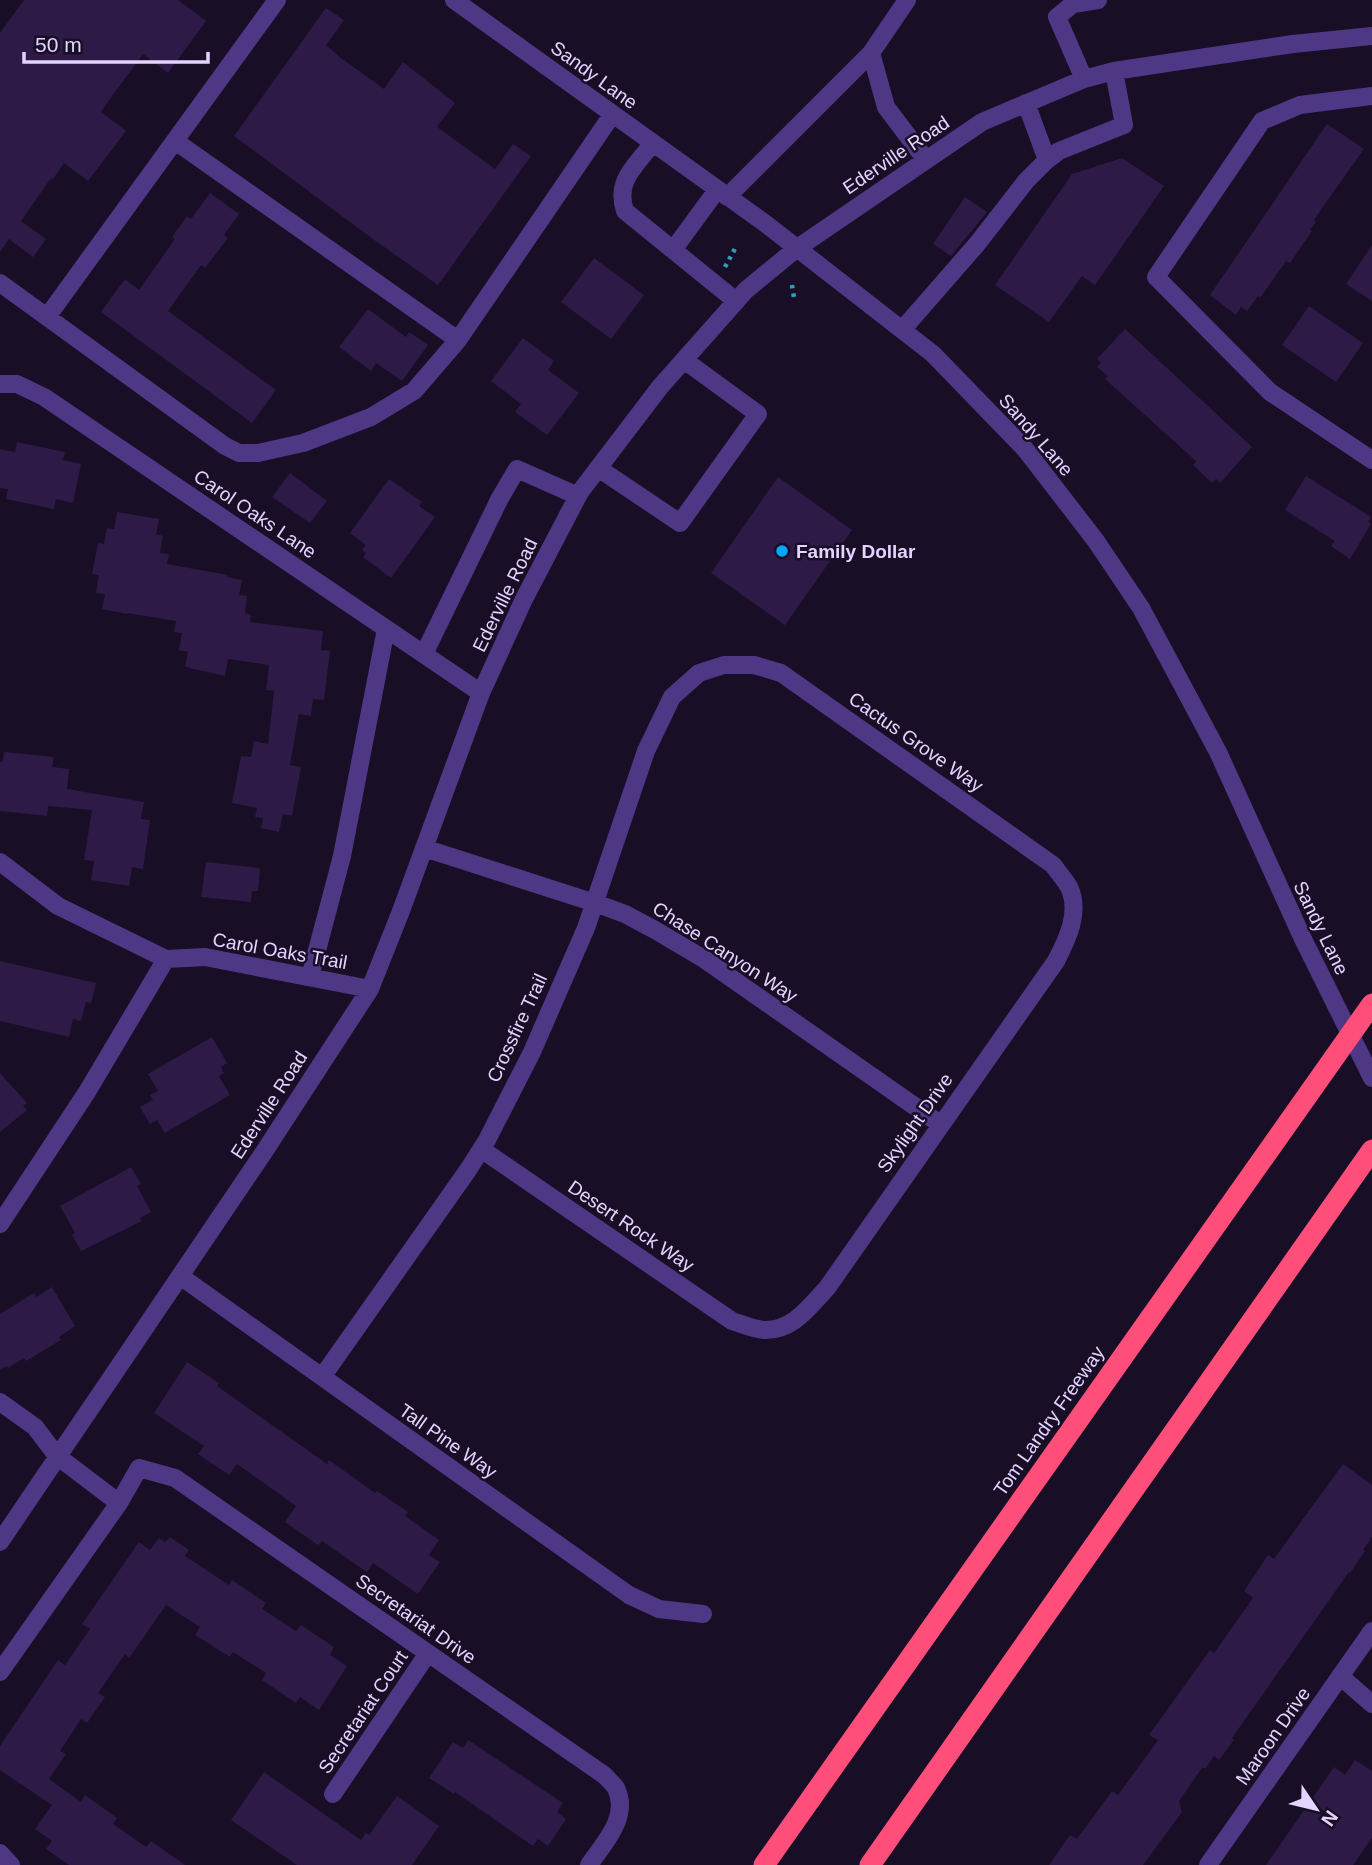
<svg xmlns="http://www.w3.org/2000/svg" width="1372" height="1865" font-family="Helvetica,sans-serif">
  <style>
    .building { fill: #2e1a47 }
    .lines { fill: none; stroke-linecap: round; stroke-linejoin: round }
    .path { stroke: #2ca1ba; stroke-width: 4.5; stroke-dasharray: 3.5 5; stroke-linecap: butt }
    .minor { stroke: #4e3886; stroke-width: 18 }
    .highway { stroke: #ff4e79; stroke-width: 21 }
    .poi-dot { fill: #00a8fe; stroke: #180e26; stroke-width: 2.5 }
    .labels { text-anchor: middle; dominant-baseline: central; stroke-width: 5; stroke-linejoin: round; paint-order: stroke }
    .street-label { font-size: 19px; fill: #e3d3ff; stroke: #180e26 }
    .poi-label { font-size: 19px; font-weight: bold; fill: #e3d3ff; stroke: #180e26; text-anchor: start }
  </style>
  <rect width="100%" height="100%" fill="#180e26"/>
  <path class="building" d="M24,0h154l28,21 -38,52 -25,-19 -31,42 -11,16 25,19 -38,50 -24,-18 -11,16 -2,-1 -30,43 25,18 -13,18 -24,-18 -9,13v-219z
    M326,8l18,12 -18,25 15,13 43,31 19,-27 52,41 -18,24 58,42 18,-25 18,12 -93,129 -61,-43 -143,-106z
    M1327,124l37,25 -37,52 -13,19 2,2 -6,8 2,1 -22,32 -4,-2 -26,37 -2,-2 -11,15 -6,-4 -5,8 -26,-20z
    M1122,158l42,28 -69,99 -13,-9 -33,46 -54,-37 77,-111z
    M210,193l29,21 -15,21 4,3 -23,30 -4,-3 -33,46 108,79 -24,33 -151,-111 24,-33 14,11 36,-51 -3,-2 15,-21 4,3z
    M965,197l22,15 -36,44 -18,-12z
    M1372,245v56l-26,-17z
    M594,258l50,37 -33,44 -50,-37z
    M1309,306l54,37 -27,39 -54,-37z
    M368,309l38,28 3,-5 19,13 -26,36 -26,-18 -5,8 -32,-24z
    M1125,329l127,118 -32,36 -4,-4 -4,4 -19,-18 3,-4 -91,-82 3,-3 -11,-9 4,-5 -4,-3z
    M523,338l31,23 -6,9 31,23 -32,42 -32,-23 6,-8 -30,-23z
    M17,442l48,10 -2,8 18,4 -8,39 -17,-4 -2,10 -48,-10 2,-10 -8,-1v-39l15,3z
    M290,473l37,28 -17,22 -38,-26z
    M1306,476l65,41 -3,5 3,2 -21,35 -19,-13 4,-5 -50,-31z
    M778,477l74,53 -67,95 -74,-52z
    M389,479l33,23 -3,4 16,11 -44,61 -28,-21 3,-4 -4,-3 4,-5 -16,-12z
    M117,512l42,7 -3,15 7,2 -3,17 9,1 -2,10 61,11 -1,2 15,3 -3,15 8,1 -2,17 6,2 -1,7 73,9 -2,19 9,1 -6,49 -11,-1 -2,17 -12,-2 -9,51 11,2 -9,49 -9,-2 -4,18 -18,-4 2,-10 -8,-1 2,-9 -25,-5 9,-47 10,1 3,-16 14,3 6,-53 -8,-1 3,-25 -41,-6 -3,17 -40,-9 3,-15 -9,-2 3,-17 -8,-1 2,-11 -49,-8v1l-25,-5 3,-15 -9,-1 3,-18 -7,-1 6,-31 6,1 3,-16 7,1z
    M4,752l50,5 -2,10 17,2 -2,20 77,13 -3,17 9,1 -7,49 -11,-2 -3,19 -38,-6 3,-19 -10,-1 8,-50 -44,-4 -1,10 -47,-5v-49h3z
    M206,862l54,6 -2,23h-6l-1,11 -50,-5z
    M0,961l96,22 -5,20 -5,-1 -5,19 -8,-2 -4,18 -69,-16z
    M212,1037l15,26 -6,4 3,6 -5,3 11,19 -65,38 -8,-13 -7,4 -10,-17 13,-7 -3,-5 8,-4 -10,-17z
    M0,1073l27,30 -4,3 4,4 -27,22z
    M131,1167l10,17 -4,2 14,26 -11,6 2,3 -61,30 -9,-16 3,-2 -15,-27z
    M52,1287l23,39 -16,11 2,3 -35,21 -2,-3 -16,10 -1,-2 -7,4v-56l34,-21 2,4z
    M187,1362l32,21 -2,3 110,78 2,-4 46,33 2,-2 31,21 -3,4 34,24 -10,15 11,7 -22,32 -45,-31 -6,9 -45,-31 -4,4 -33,-23 11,-16 -59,-42 -8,11 -31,-21 6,-8 -50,-33z
    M1343,1464l29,21v52l-9,13 2,1 -15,22 -1,-1 -117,166 2,2 -15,20 -5,-4 -8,12h-4l-23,33 3,11 -39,53h-94l21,-30 7,4 35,-48 6,4 40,-55 -9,-5 61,-85 4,3 39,-55 -9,-7 24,-36 6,4z
    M170,1537l19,13 -4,6 44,29 3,-5 34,23 -4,6 34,22 5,-6 33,22 -4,8 17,11 -28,44 -19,-13 -4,6 -34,-23 4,-7 -33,-21 -3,5 -35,-22 5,-8 -34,-22 -37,53 -4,-4 -27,39 7,4 -18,26 -6,-4 -21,32 6,3 -17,25 32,23 4,-7 32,23 -4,6 33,23 5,-6 34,24h-116l-23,-16 6,-8 -17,-12 17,-24 -52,-35v-24l58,-86 7,5 25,-36 -8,-5 57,-82 11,8 9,-12 6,4z
    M468,1740l95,63 -6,9 9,7 -18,27 -10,-7 -5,7 -78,-54 -1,2 -25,-16 24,-36 10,6z
    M1355,1760l17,11v67l-19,27h-87l68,-98 11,8z
    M264,1772l97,68 5,-7 3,2 28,-39 42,30 -27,39h-115l-66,-45z"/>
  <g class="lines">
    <path class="path" d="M725,267l12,-22
      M792,285l2,13"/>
    <path class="minor" d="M454,0l312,224 167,130 92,95 71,92 45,67 77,144 85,187 69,139
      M871,53l15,54 40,53
      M1084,79l-27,-62 16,-13 25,-4
      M1372,96l-72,9 -38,16 -106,156 114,115 102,68
      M1026,103l21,57
      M175,141l283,199
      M652,144c-17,23 -37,37 -27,67l111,90
      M727,197l144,-144 36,-53
      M673,250l44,-60
      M0,283l225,163 14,7h19l45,-10 68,-26 43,-26 44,-51 154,-225
      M47,317l230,-317
      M902,330l75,-86 49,-63 21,-21 12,-9 65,-26 -10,-54
      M0,384h17l27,13 437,296
      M598,468l82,55 78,-109 -74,-54
      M424,654l76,-156 17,-29 61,27
      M424,848l171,55 30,11 30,16 49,29 236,165
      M0,862l58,44 108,53 39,-2 165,32
      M310,977l32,-121 44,-227
      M0,1224l87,-132 79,-133
      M180,1276l449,319 30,14 44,5
      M322,1377l146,-207 19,-30 45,-88 54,-124 60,-177 26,-54 27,-24 25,-8h30l27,8 272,192c5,7 12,15 16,22 12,25 -2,53 -13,74l-229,327c-18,19 -34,43 -63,42 -11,-1 -22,-6 -32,-9l-251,-172
      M0,1402l35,25 22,29 62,47
      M0,1542l264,-390 106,-163 31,-78 80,-218 43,-94 56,-107 80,-105 86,-97 50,-41 186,-127 102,-43 30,-8 179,-27 79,-8
      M0,1672l119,-169 20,-35 36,10 429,297c4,4 9,9 12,13 14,29 -12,55 -27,77
      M1340,1676l32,28
      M333,1794l95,-141
      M0,1853l11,12
      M1208,1865l164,-234"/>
    <path class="highway" d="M764,1865l608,-861
      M870,1865l502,-715"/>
  </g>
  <circle class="poi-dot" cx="782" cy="551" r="7"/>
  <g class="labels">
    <g class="street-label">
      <text transform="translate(594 75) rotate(36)">Sandy Lane</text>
      <text transform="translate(896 155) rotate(-34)">Ederville Road</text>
      <text transform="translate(1036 435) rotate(49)">Sandy Lane</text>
      <text transform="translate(255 514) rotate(34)">Carol Oaks Lane</text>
      <text transform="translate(505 595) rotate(-64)">Ederville Road</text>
      <text transform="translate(916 742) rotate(35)">Cactus Grove Way</text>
      <text transform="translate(1321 928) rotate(64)">Sandy Lane</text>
      <text transform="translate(280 951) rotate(10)">Carol Oaks Trail</text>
      <text transform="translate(725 952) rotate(33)">Chase Canyon Way</text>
      <text transform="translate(517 1028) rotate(-65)">Crossfire Trail</text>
      <text transform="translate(269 1105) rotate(-57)">Ederville Road</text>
      <text transform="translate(915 1123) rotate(-55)">Skylight Drive</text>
      <text transform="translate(631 1226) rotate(34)">Desert Rock Way</text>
      <text transform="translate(1049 1421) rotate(-55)">Tom Landry Freeway</text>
      <text transform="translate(448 1441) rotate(35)">Tall Pine Way</text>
      <text transform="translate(416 1619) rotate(35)">Secretariat Drive</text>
      <text transform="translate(363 1712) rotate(-56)">Secretariat Court</text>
      <text transform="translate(1273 1736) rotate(-55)">Maroon Drive</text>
    </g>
    <g class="poi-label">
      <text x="796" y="551">Family Dollar</text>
    </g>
  </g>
  <g transform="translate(1316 1809) rotate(125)" stroke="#180e26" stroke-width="5" paint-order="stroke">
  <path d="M0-5L12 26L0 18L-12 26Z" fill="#e3d3ff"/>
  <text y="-10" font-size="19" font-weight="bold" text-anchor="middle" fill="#e3d3ff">N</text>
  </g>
  <path d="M24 52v10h184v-10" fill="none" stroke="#e3d3ff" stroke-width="3.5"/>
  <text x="35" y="52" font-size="21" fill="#e3d3ff" stroke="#180e26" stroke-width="5" paint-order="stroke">50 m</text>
</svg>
